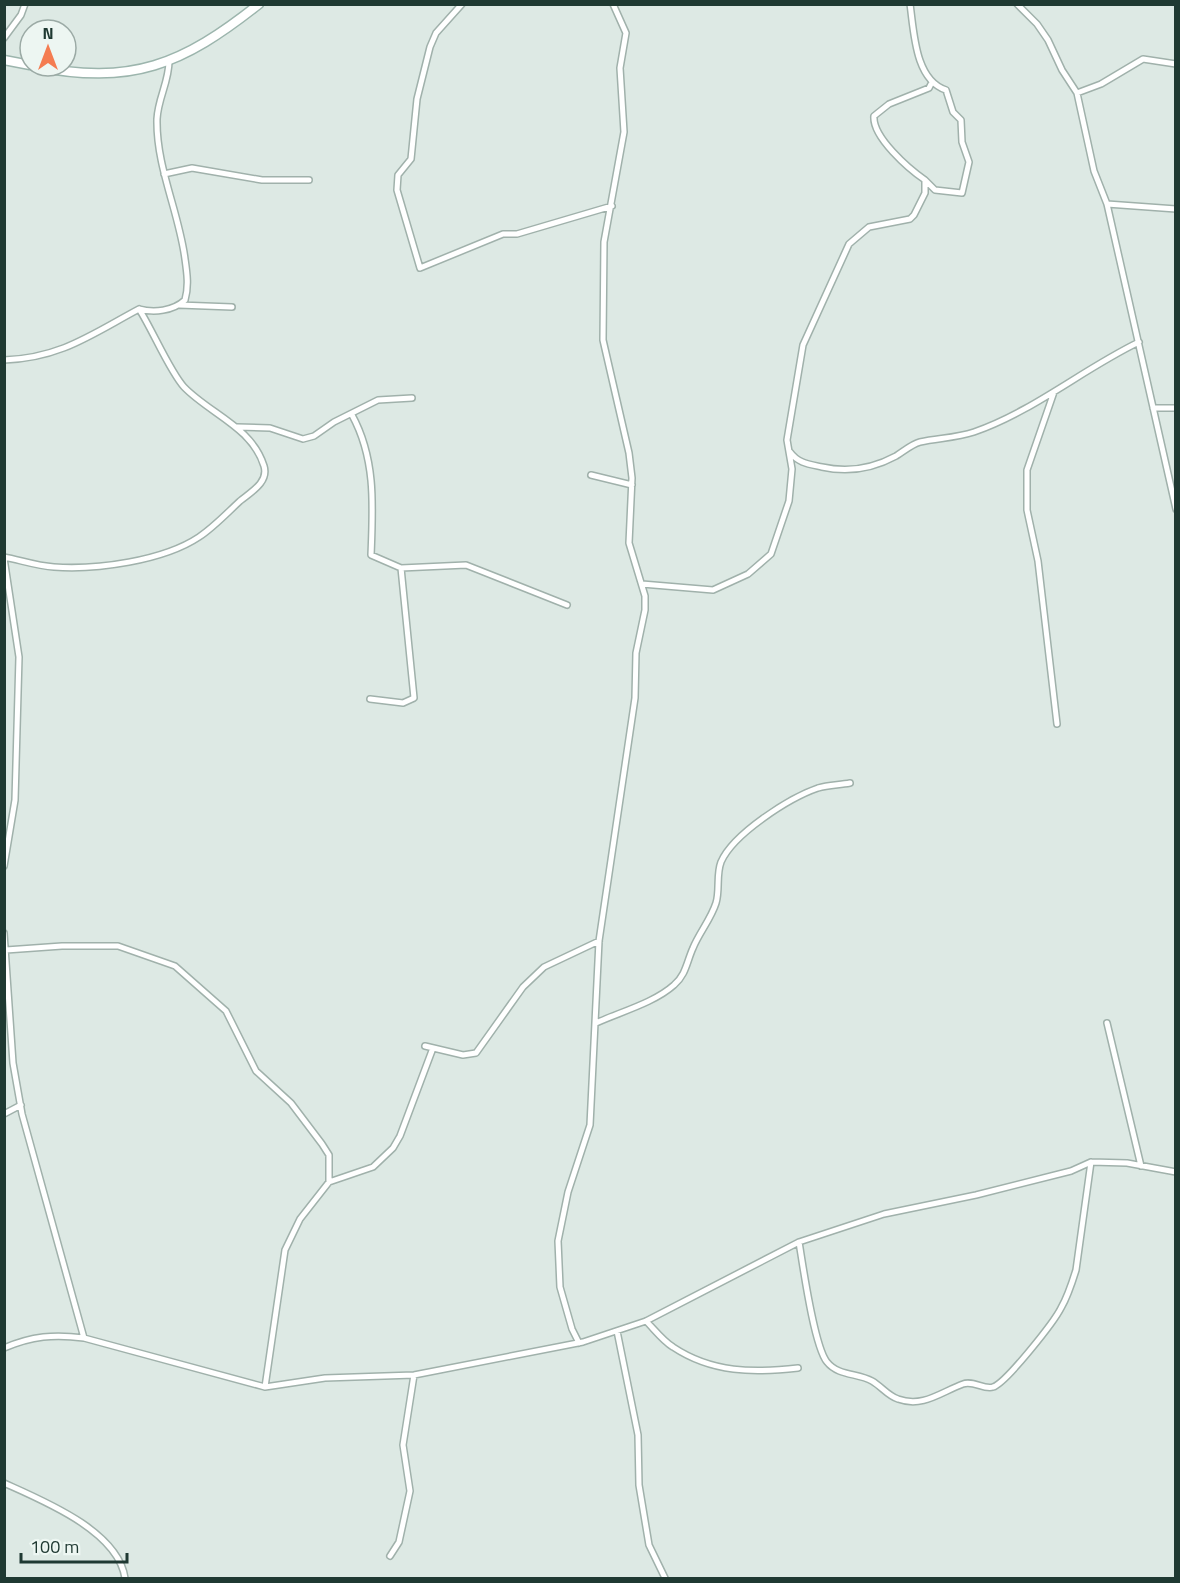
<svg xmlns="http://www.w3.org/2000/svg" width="1180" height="1583" font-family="'Titillium Web',sans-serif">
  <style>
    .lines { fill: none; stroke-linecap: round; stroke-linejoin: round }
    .street-casing { stroke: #a0b1ab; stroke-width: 8 }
    .secondary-casing { stroke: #9cb5ad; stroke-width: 11 }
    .street { stroke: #fff; stroke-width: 5 }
    .secondary { stroke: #fff; stroke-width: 8 }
  </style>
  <rect width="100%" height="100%" fill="#dde9e4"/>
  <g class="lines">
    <g class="street-casing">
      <path id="street" d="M462,4l-26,29 -6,14 -13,52 -6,60 -13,16 -1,15 23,78 83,-34h14l95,-28
        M910,4c4,28 5,76 36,86l7,22 8,8 1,22 7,20 -7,31 -27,-3 -10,-10
        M1017,4l20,20 11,16 14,30 15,23 17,78 13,33 69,305
        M4,38l17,-23 4,-11
        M1077,93l24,-9 42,-25 33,5
        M164,174l28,-6 70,12h47
        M1107,204l69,5
        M179,305l53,2
        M4,360c57,-2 88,-26 135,-51 15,4 34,2 46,-9 4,-14 2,-27 0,-41 -6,-47 -29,-92 -28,-140 1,-21 12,-37 12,-58
        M1054,392l-27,78v40l11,51 19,163
        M1153,408h23
        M352,415c24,44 21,91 19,140l30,13 65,-3 101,40
        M237,427l33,1 33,11 11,-3 20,-14 44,-22 34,-2
        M790,452c8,11 18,12 32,15 27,6 50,2 74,-11 8,-5 16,-12 24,-14 18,-4 36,-4 54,-10 60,-21 109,-63 165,-90
        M591,475l41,10
        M4,557c16,3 33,9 50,10 42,3 109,-6 145,-30 15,-10 28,-24 41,-36 11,-9 29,-19 24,-35 -12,-39 -54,-52 -80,-79 -14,-15 -32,-58 -45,-78
        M4,558l15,99 -4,143 -11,66
        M642,584l71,6 35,-16 23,-20 18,-53 3,-32 -5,-29 16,-95 46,-101 20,-17 41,-8 4,-4 11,-22v-13c-16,-11 -53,-43 -51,-64l15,-12 40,-16 3,-6
        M370,699l33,4 11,-5 -13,-130
        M4,933l9,130 9,51 62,224
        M6,950l56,-4h56l57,20 51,45 30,60 35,32 31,41 7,11v27
        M596,1023c24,-11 58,-20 78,-38 12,-10 13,-24 19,-37 6,-15 18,-29 23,-45 4,-13 0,-28 5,-41 12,-28 68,-64 97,-74 10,-3 21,-3 32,-5
        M1107,1023l34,143
        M425,1046l38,9 13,-2 47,-66 21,-20 55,-26
        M4,1114l17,-9
        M799,1242c4,24 15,104 28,120 11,14 31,11 45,19 9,5 16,15 26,18 25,9 43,-7 65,-15 10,-4 21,6 30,3 13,-4 61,-65 68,-79 7,-12 11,-25 15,-38l15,-108
        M646,1321c8,8 17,20 27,26 39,26 81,26 125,21
        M617,1331l21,104 1,50 10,60 16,33
        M579,1343l-7,-14 -12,-42 -2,-46 10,-49 22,-67 9,-184 36,-243 1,-45 9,-43v-14l-16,-53 3,-65 -3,-25 -26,-113 1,-98 20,-110 -4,-64 6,-35 -13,-29
        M4,1348c28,-12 50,-14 80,-10l181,49 60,-9 89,-3 169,-33 63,-21 153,-79 85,-28 92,-19 95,-24 20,-9 36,1 49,9
        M265,1387l20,-137 15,-31 29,-37 44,-15 20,-19 7,-12 33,-88
        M4,1483c40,18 114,48 121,95
        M390,1556l9,-14 11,-51 -7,-46 11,-70"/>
    </g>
    <g class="secondary-casing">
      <path id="secondary" d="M4,60l26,5
        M33,66c99,20 149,-1 226,-62"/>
    </g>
    <use href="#street" class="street"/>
    <use href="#secondary" class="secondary"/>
  </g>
  <rect width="1180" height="1583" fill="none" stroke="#1f3932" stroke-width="12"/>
  <g transform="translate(48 48)"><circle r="28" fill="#edf6f2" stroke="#9baaa5" stroke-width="1.5"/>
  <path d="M0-4.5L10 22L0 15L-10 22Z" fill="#f47c51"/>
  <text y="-9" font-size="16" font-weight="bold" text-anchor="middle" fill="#1f3932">N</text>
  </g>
  <path d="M21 1553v9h106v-9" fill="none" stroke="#1f3932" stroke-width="3"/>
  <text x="30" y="1553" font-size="18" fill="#1f3932" stroke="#edf6f2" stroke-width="4.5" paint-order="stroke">100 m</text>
</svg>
